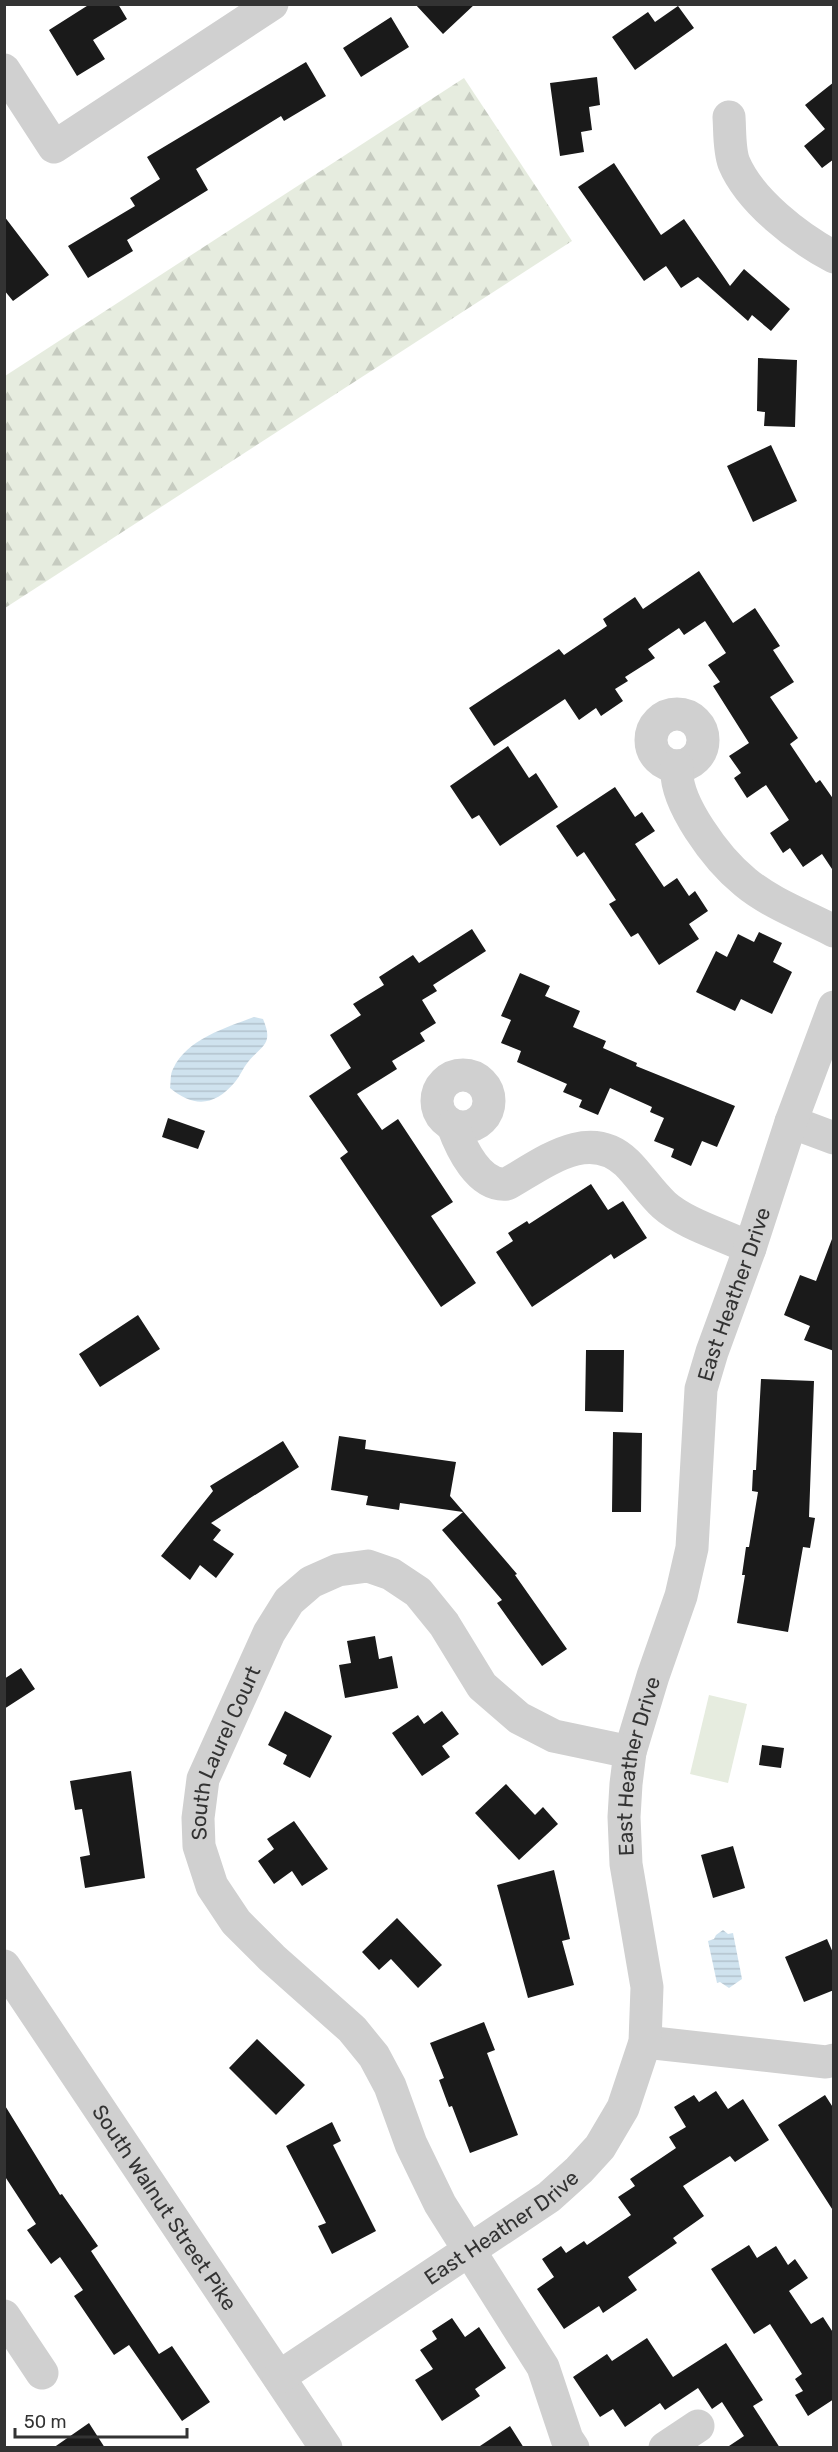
<svg xmlns="http://www.w3.org/2000/svg" width="838" height="2452" font-family="Rubik,sans-serif">
  <style>
    .forest { fill: url(#forest-firs) }
    .pitch { fill: #e6ecdf }
    .water { fill: url(#water-rules) }
    .building { fill: #1a1a1a }
    .lines { fill: none; stroke-linecap: round; stroke-linejoin: round }
    .minor { stroke: #d0d0d0; stroke-width: 33 }
    .labels { text-anchor: middle; dominant-baseline: central; stroke-width: 6; stroke-linejoin: round; paint-order: stroke }
    .street-label { font-size: 21px; fill: #333; stroke: #fff }
  </style>
  <defs>
    <pattern id="forest-firs" width="22" height="20" patternUnits="userSpaceOnUse" patternTransform="scale(1.5)"><rect width="22" height="20" fill="#e6ecdf"/><path d="M5 1l3.5 6h-7zM16 11l3.5 6h-7z" fill="#c6cbc0"/></pattern>
    <pattern id="water-rules" width="6" height="5" patternUnits="userSpaceOnUse" patternTransform="scale(1.5)"><rect width="6" height="5" fill="#cfe2ee"/><path d="M0 2.5h6" fill="none" stroke="#b2c2cd"/></pattern>
  </defs>
  <rect width="100%" height="100%" fill="#fff"/>
  <path class="forest" d="M464,78l108,163 -567,367v-232z"/>
  <path class="pitch" d="M709,1695l38,9 -19,79 -38,-9z"/>
  <path class="water" d="M254,1017l9,2c11,26 -1,26 -15,43 -5,6 -8,14 -13,20 -20,24 -41,26 -65,6 1,-6 0,-14 3,-19 14,-30 52,-41 81,-52z
    M723,1930l5,4 5,-1 9,46 -13,9 -9,-6 -3,1 -9,-42 6,-2 2,-4z"/>
  <path class="building" d="M90,4h28l9,15 -34,21 12,19 -28,17 -28,-46z
    M415,4h60l-32,30z
    M678,6l16,22 -59,42 -23,-33 36,-25 7,10z
    M391,17l18,30 -48,30 -18,-29z
    M306,62l20,34 -42,25 -3,-5 -85,53 12,21 -81,50 6,11 -45,27 -20,-32 67,-40 -5,-8 30,-19 -13,-22z
    M597,77l3,28 -11,2 3,23 -11,2 3,20 -24,4 -10,-73z
    M834,82v77l-12,9 -18,-22 21,-17 -20,-24z
    M614,163l47,72 23,-16 46,67 14,-17 46,40 -19,22 -19,-16 -4,6 -50,-44 -17,11 -15,-22 -22,15 -66,-94z
    M4,216l45,59 -36,26 -9,-11z
    M758,358l39,2 -2,67 -31,-1 1,-14 -8,-1z
    M771,445l26,56 -44,21 -26,-56z
    M699,571l34,52 22,-15 25,38 -7,4 21,32 -24,15 28,41 -8,6 26,39 4,-3 14,20v72l-12,-18 -19,13 -13,-19 -7,5 -13,-20 19,-13 -23,-35 -19,13 -13,-20 7,-5 -12,-17 20,-13 -36,-57 7,-4 -12,-17 18,-12 -21,-32 -21,14 -5,-7 -31,21 7,9 -30,19 3,4 -13,8 8,12 -22,15 -5,-8 -17,12 -14,-21 -71,47 -25,-38 90,-59 5,6 43,-29 -4,-7 32,-22 8,12z
    M508,746l21,32 7,-5 22,34 -58,39 -21,-31 -7,4 -22,-33z
    M615,787l20,30 7,-5 13,19 -20,13 29,43 13,-9 12,18 6,-5 13,20 -19,13 10,15 -40,26 -21,-32 -7,4 -22,-33 7,-4 -32,-48 -7,5 -21,-31z
    M472,929l14,22 -53,34 4,6 -15,9 14,23 -16,10 5,8 -33,20 5,8 -40,25 25,36 16,-11 55,83 -22,14 45,67 -35,24 -101,-149 8,-6 -39,-56 42,-28 -21,-33 31,-20 -8,-11 31,-19 -5,-8 34,-22 6,8z
    M759,932l23,11 -9,19 19,10 -20,42 -31,-15 -6,12 -39,-19 20,-41 11,6 11,-23 16,8z
    M520,973l30,13 -5,10 35,15 -7,16 33,14 -3,7 34,15 -1,3 99,40 -18,41 -15,-6 -11,25 -20,-9 3,-8 -20,-8 10,-23 -14,-6 2,-5 -42,-19 -12,27 -19,-8 3,-7 -19,-8 4,-8 -50,-22 4,-11 -20,-8 10,-23 -10,-4z
    M168,1118l37,13 -7,18 -36,-12z
    M591,1184l17,26 15,-9 24,37 -33,21 -3,-5 -79,53 -36,-55 17,-11 -5,-8 19,-12 2,3z
    M832,1239l2,1v111l-30,-11 6,-14 -26,-11 16,-40 16,6z
    M138,1315l22,34 -60,38 -21,-33z
    M586,1350h38l-1,62 -38,-1z
    M761,1379l53,2 -5,136 6,1 -5,30 -7,-1 -15,85 -51,-9 8,-48h-3l4,-28h3l9,-55 -6,-1 1,-21h3z
    M613,1432l29,1 -1,79h-29z
    M339,1436l27,4 -1,9 91,13 -6,34 67,78 -2,1 52,74 -25,17 -45,-63 5,-3 -60,-70 21,-18 -63,-9 -1,7 -33,-5 2,-9 -37,-6z
    M283,1441l16,26 -88,56 10,7 -8,10 21,14 -18,24 -16,-13 -10,15 -29,-24 52,-65 -3,-5z
    M375,1636l4,23 13,-3 6,32 -53,10 -6,-33 12,-2 -4,-22z
    M21,1668l14,21 -31,20v-30z
    M285,1711l47,25 -22,42 -27,-14 4,-9 -19,-10z
    M442,1711l17,23 -17,12 8,11 -28,19 -30,-43 26,-18 6,9z
    M762,1745l22,3 -3,20 -22,-3z
    M131,1771l14,107 -60,10 -5,-31 10,-2 -8,-46 -7,1 -5,-29z
    M506,1784l29,31 8,-8 15,17 -39,36 -44,-47z
    M294,1821l34,48 -26,17 -10,-15 -18,13 -16,-23 16,-12 -7,-10z
    M733,1846l12,42 -32,10 -12,-43z
    M554,1870l16,69 -8,2 12,44 -46,13 -31,-113z
    M397,1918l45,47 -24,23 -27,-29 -12,11 -17,-18z
    M827,1939l7,16v35l-30,12 -19,-45z
    M484,2022l11,28 -8,3 31,82 -48,18 -18,-47 -3,1 -10,-27 5,-2 -14,-35z
    M257,2039l48,46 -29,30 -47,-47z
    M716,2091l12,18 15,-10 26,41 -34,22 -5,-6 -47,30 21,30 -31,22 4,5 -49,34 9,13 -34,23 -4,-7 -35,23 -27,-40 17,-12 -12,-18 19,-13 5,7 18,-12 3,4 44,-30 -13,-18 17,-11 -5,-7 46,-31 -7,-11 17,-10 -12,-20 20,-12 5,7z
    M825,2095l9,14v103l-56,-87z
    M4,2104l56,91 2,-1 36,52 -7,5 68,103 13,-8 38,56 -28,19 -53,-76 -15,10 -40,-59 9,-6 -23,-33 -9,7 -24,-34 9,-6 -32,-49z
    M332,2122l9,19 -8,4 43,86 -44,23 -14,-28 8,-3 -40,-77z
    M749,2245l8,13 19,-12 12,19 7,-6 13,19 -19,13 22,33 12,-7 11,17v65l-26,17 -13,-21 8,-4 -8,-12 7,-5 -32,-50 -16,10 -43,-65z
    M452,2318l13,19 14,-10 27,41 -31,21 5,7 -38,25 -27,-41 18,-11 -13,-19 17,-11 -5,-8z
    M647,2338l26,39 53,-34 37,57 -10,6 27,42h-54l18,-12 -22,-34 -10,7 -14,-21 -33,22 -5,-7 -35,24 -12,-18 -13,8 -27,-40 34,-23 5,7z
    M89,2423l16,25h-52z
    M510,2426l14,22h-47z"/>
  <g class="lines">
    <g class="minor">
      <path d="M4,70l50,77 218,-143"/>
      <path d="M729,117c1,14 0,33 5,46 16,38 64,75 100,94"/>
      <circle cx="677" cy="740" r="26"/>
      <path d="M677,766c-4,36 41,94 68,116 25,21 60,34 89,49"/>
      <circle cx="463" cy="1101" r="26"/>
      <path d="M791,1122l43,16"/>
      <path d="M453,1126c8,22 26,61 54,58 37,-21 82,-58 120,-21 13,13 23,29 37,42 21,19 60,30 86,43"/>
      <path id="s1" d="M4,1966l322,482"/>
      <path d="M645,2042l181,20 8,-2"/>
      <path d="M4,2316l38,57"/>
      <path id="s2" d="M279,2377l270,-180 30,-27 21,-23 23,-39 22,-66 2,-55 -21,-123 -2,-47 2,-33 4,-32 23,-76 28,-80 11,-48 9,-159 11,-37 38,-104 41,-126 43,-115"/>
      <path id="s3" d="M573,2448l-6,-9 -24,-72 -103,-163 -29,-60 -21,-58 -16,-30 -22,-27 -80,-71 -36,-36 -24,-36 -13,-40 -1,-28 5,-39 66,-146 20,-32 22,-19 27,-12 30,-4 23,8 27,18 26,32 38,62 37,32 35,18 76,16"/>
      <path d="M665,2448l33,-22"/>
    </g>
  </g>
  <g class="labels">
    <g class="street-label">
      <text stroke="none"><textPath href="#s2" startOffset="1276">East Heather Drive</textPath></text>
      <text stroke="none"><textPath href="#s3" startOffset="818">South Laurel Court</textPath></text>
      <text stroke="none"><textPath href="#s2" startOffset="790">East Heather Drive</textPath></text>
      <text stroke="none"><textPath href="#s1" startOffset="290">South Walnut Street Pike</textPath></text>
      <text stroke="none"><textPath href="#s2" startOffset="268">East Heather Drive</textPath></text>
    </g>
  </g>
  <rect width="838" height="2452" fill="none" stroke="#333333" stroke-width="12"/>
  <path d="M15 2428v9h172v-9" fill="none" stroke="#333333" stroke-width="3"/>
  <text x="24" y="2428" font-size="18" fill="#333333" stroke="#ffffff" stroke-width="4.5" paint-order="stroke">50 m</text>
</svg>
